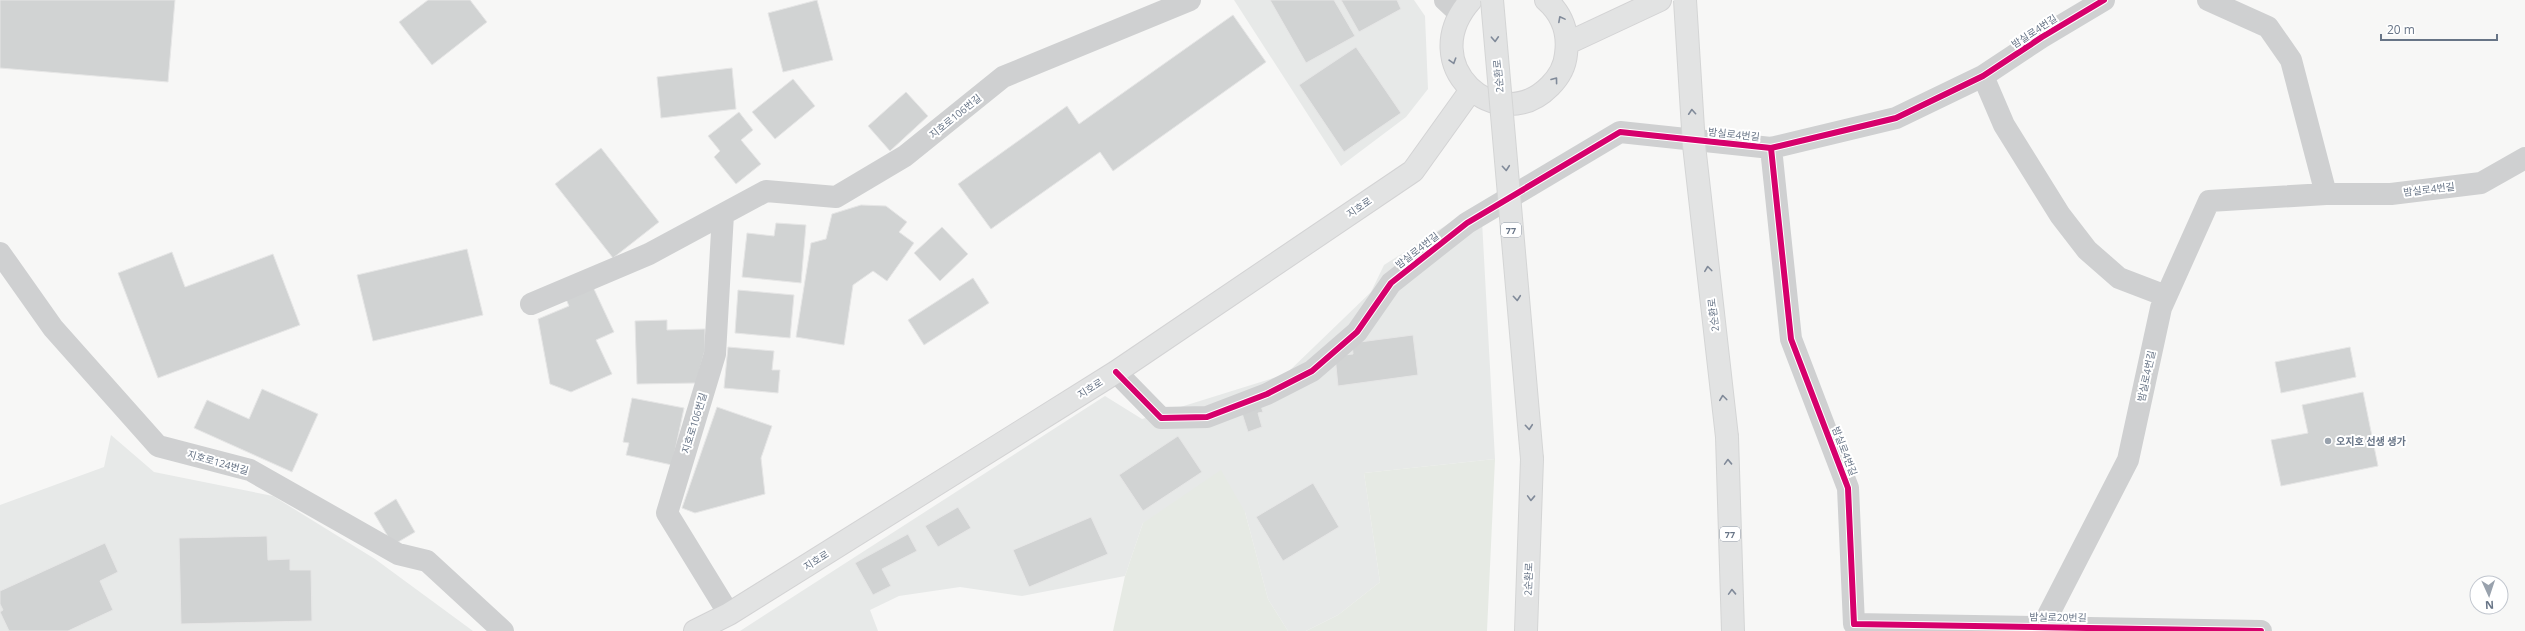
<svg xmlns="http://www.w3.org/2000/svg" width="2525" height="631" font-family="'Open Sans','Noto Sans KR',sans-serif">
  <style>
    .built { fill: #e7e9e8 }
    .green { fill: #e6eae4 }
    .building { fill: #d1d3d3; stroke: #e6e6e6 }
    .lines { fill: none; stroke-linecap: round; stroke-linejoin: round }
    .major-casing { stroke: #d3d3d4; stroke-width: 24 }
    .highway-casing { stroke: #d4d5d5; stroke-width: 24 }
    .minor { stroke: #cfd0d1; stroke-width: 22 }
    .major { stroke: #e2e3e3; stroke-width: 22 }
    .highway { stroke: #e2e3e3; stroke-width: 22 }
    .highway-bridge-casing { stroke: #d4d5d5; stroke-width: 24; stroke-linecap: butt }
    .highway-bridge { stroke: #e2e3e3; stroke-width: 22 }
    .cycleway-casing { stroke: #fff; stroke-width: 8 }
    .cycleway { stroke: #d6006c; stroke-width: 6 }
    .oneway { stroke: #808a99 }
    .poi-dot { fill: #99a2ad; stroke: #fff; stroke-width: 1.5 }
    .labels { text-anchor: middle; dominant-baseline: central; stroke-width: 4; stroke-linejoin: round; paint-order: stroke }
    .shield { fill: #fff; stroke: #959eaa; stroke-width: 1 }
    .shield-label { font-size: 9px; font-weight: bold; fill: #677486 }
    .street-label { font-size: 10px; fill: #677486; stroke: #fff }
    .poi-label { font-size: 10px; font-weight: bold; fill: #677486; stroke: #fff; text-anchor: start }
  </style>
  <rect width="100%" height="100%" fill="#f7f7f6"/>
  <path class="built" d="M1234,0h180l11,16 3,73 -22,28 -65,49z
    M1481,203l14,256 -131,14 16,109 -42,33 -32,16h-18l-20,-32 -23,-87 -102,11 -18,53 -103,20 -62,-9 -61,9 -29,14 8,21h-138l365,-235 37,23 144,-45 85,-82 13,-27z
    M111,435l43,37 119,24 102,63 98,72h-473v-126l104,-38z"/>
  <path class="green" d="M1495,459l-8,172h-181l32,-16 42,-33 -16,-109z
    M1221,470l24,42 23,87 20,32h-175l12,-55 18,-53z"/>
  <path class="building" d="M0,0h175l-7,82 -168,-14z
    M428,0h42l17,22 -55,43 -33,-43z
    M817,0l16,60 -50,12 -15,-59z
    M1270,0h64l21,36 -49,27z
    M1341,0h56l4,9 -42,23z
    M1233,15l33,47 -153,109 -13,-19 -109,77 -33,-45 109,-78 12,18z
    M1356,47l45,66 -57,39 -45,-67z
    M732,68l4,41 -75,9 -4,-41z
    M793,79l22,27 -40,33 -23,-27z
    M906,92l22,24 -38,35 -22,-25z
    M739,112l14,18 -12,10 20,24 -25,20 -22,-27 6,-6 -12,-15z
    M601,148l58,74 -46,36 -58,-74z
    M861,205l25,1 21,16 -8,10 15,11 -27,38 -14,-10 -20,14 -9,60 -48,-8 15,-94 15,-4 6,-25z
    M776,223l30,2 -5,58 -59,-6 5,-44 27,3z
    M942,227l26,27 -28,27 -26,-28z
    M467,249l16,66 -110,26 -16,-66z
    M172,252l13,35 88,-33 27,71 -142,53 -40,-105z
    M973,278l16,25 -65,42 -16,-25z
    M593,287l21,45 -18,8 16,34 -41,18 -21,-8 -12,-65 31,-13 -3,-7z
    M738,290l56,5 -4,43 -55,-5z
    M667,320v10l38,-1v21l-9,33 -59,1 -2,-63z
    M1413,335l5,40 -80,11 -3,-30 18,-2 -1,-11z
    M728,347l46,4 -2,19h8l-2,23 -54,-5z
    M2350,347l6,30 -75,16 -6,-31z
    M262,389l56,25 -26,58 -98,-44 13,-28 42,19z
    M2363,392l15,74 -97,20 -10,-46 37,-7 -6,-28z
    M632,398l52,10 -12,57 -46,-10 3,-12 -6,-1z
    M1259,400l4,12 -5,1 4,14 -14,5 -8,-25z
    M717,407l55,19 -11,32 4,36 -70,19 -13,-5z
    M1178,436l24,36 -59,39 -24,-36z
    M1313,483l26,44 -56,34 -27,-44z
    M396,499l19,33 -22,13 -19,-32z
    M958,507l13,21 -33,19 -13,-21z
    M1091,517l17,37 -79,33 -16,-37z
    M908,534l9,17 -35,18 9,17 -18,9 -18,-32z
    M267,536l1,24 22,-1v11h21l1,51 -131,3 -2,-86z
    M105,543l13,29 -18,9 13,29 -45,21h-59l-9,-19 3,-2 -3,-6v-13z"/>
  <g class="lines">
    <g class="major-casing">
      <path id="major" d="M1471,0c-58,65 27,139 79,86 9,-9 15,-20 16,-32 3,-21 -4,-40 -20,-54
        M1568,43l92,-43
        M695,631l34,-17 387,-242 297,-201 58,-81"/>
    </g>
    <g class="highway-casing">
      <path id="highway" d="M1727,437l6,194
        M1526,631l6,-172"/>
    </g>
    <path class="minor" d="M1445,0l14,13
      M2208,0l60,27 23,33 35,134
      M1983,76l21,49 56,90 27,35 32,28 47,18
      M1771,148l20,191 57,149 6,136 407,7
      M723,214l-8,140 -48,159 62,101
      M0,253l53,75 105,118 92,24 148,84 29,7 76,70
      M531,304l118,-50 117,-63 70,6 69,-41 98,-79 187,-77
      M1116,372l45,46 46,-1 60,-23 45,-23 45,-39 34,-49 76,-60 153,-91 151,16 125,-30 87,-42 59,-39 62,-37
      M2042,627l86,-167 33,-152 48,-107 117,-7h65l90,-11 44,-25"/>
    <use href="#major" class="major"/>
    <use href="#highway" class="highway"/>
    <g class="highway-bridge-casing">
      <path id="highway-bridge" d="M1492,0l40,459
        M1685,0l9,145 33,292"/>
    </g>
    <use href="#highway-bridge" class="highway-bridge"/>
    <g class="cycleway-casing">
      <path id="cycleway" d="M1771,148l20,191 57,149 6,136 407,7
        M1116,372l45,46 46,-1 60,-23 45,-23 45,-39 34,-49 76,-60 153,-91 151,16 125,-30 87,-42 59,-39 62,-37"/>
    </g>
    <use href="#cycleway" class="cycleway"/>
  </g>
  <defs><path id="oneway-chevron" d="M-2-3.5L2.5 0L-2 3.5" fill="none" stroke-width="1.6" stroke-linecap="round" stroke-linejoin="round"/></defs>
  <g class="oneway">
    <use href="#oneway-chevron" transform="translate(1561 19) rotate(-118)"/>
    <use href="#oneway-chevron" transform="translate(1495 39) rotate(87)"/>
    <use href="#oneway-chevron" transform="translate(1453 61) rotate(73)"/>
    <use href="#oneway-chevron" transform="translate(1555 80) rotate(-53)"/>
    <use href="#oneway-chevron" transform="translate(1692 112) rotate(-94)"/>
    <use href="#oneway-chevron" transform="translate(1506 168) rotate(85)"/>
    <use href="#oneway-chevron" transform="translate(1708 269) rotate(-97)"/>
    <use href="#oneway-chevron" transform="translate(1517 298) rotate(85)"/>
    <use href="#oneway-chevron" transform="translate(1723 398) rotate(-97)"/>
    <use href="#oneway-chevron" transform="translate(1529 427) rotate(85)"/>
    <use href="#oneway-chevron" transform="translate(1728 462) rotate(-92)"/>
    <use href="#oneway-chevron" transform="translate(1531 498) rotate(92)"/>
    <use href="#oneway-chevron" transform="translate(1732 592) rotate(-92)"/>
  </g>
  <circle class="poi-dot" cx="2328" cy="441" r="4"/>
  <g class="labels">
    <g class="shield">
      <rect x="1501" y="223" width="20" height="14" rx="3"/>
      <rect x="1720" y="527" width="20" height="14" rx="3"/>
    </g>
    <g class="shield-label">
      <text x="1511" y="230">77</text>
      <text x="1730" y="534">77</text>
    </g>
    <g class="street-label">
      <text transform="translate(2034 31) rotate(-33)">밤실로4번길</text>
      <text transform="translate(1498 76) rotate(-95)">2순환로</text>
      <text transform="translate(955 116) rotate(-39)">지호로106번길</text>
      <text transform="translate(1734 134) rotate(6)">밤실로4번길</text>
      <text transform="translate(2429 189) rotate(-7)">밤실로4번길</text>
      <text transform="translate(1359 207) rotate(-34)">지호로</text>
      <text transform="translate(1417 250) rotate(-38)">밤실로4번길</text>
      <text transform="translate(1713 315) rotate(-97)">2순환로</text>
      <text transform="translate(2146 376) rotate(-78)">밤실로4번길</text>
      <text transform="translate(1090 388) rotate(-32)">지호로</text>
      <text transform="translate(694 423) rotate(-73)">지호로106번길</text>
      <text transform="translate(1845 451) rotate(69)">밤실로4번길</text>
      <text transform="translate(218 462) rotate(16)">지호로124번길</text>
      <text transform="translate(816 560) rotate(-32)">지호로</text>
      <text transform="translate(1528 579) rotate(-88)">2순환로</text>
      <text transform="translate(2058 617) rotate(1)">밤실로20번길</text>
    </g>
    <g class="poi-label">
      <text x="2336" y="441">오지호 선생 생가</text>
    </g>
  </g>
  <g transform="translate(2489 595) rotate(177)"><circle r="19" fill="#ffffff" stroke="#c2c7cf"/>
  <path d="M0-3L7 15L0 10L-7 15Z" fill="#99a2ad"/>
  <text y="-6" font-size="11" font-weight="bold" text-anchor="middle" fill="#677486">N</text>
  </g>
  <path d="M2381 34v6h116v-6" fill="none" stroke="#677486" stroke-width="2"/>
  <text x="2387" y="34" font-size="12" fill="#677486" stroke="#ffffff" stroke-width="3" paint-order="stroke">20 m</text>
</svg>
